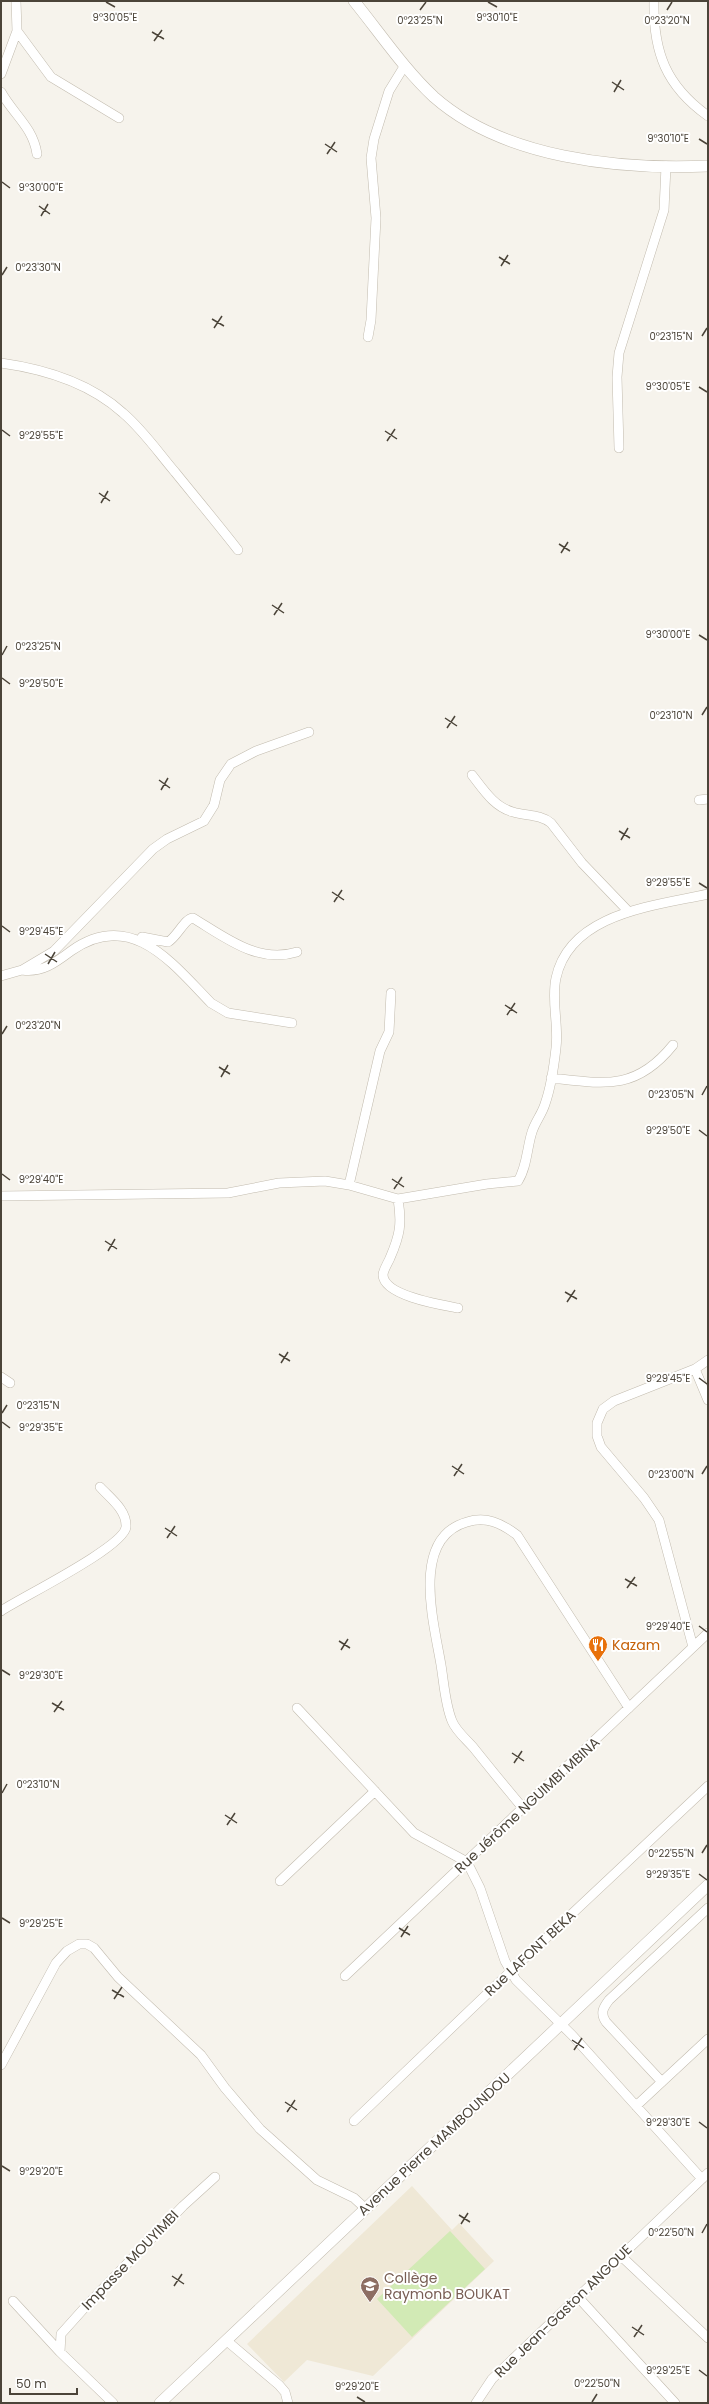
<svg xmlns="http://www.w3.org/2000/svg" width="709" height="2404" font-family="Poppins,sans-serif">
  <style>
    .education { fill: #efe8d6 }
    .park { fill: #d2eab5 }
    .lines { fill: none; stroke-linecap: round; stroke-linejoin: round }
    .minor-casing { stroke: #c2bbae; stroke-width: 10 }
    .tertiary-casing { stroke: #c2bbae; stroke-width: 12 }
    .minor { stroke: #fff; stroke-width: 9 }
    .tertiary { stroke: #fff; stroke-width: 11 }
    .ticks { fill: none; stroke: #4b4439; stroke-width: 1.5 }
    .labels { text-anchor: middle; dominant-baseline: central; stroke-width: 4; stroke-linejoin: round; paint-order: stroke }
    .food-label { font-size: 14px; fill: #c56008; stroke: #fff; text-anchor: start }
    .street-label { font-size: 14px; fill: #4b4439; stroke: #fff }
    .education-label { font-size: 14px; fill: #785e54; stroke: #fff; text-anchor: start }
    .ticks-label { font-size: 10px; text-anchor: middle; fill: #4b4439; stroke: #fff; stroke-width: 4; stroke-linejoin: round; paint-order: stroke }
  </style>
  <rect width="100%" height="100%" fill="#f6f3ec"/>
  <path class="education" d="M412,2186l40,44 7,-7 35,38 -121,115 -66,-16 -23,22 -37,-38z"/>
  <path class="park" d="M450,2231l35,38 -73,68 -35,-38z"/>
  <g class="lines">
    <g class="minor-casing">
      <path id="minor" d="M654,1c-1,51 12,85 54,115
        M17,31l34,46 68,41
        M1,74l16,-43 -1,-30
        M1,92c12,22 32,35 36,62
        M368,337l3,-17 5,-102 -5,-60 3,-19 15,-48 16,-26
        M1,363c43,6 89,20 122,50 20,17 35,39 52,59 21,26 42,51 63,78
        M619,448l-2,-71 2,-24 45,-143 2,-44
        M472,775c11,14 22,32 41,37 13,4 27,2 38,11l31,40 47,49
        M699,800l9,-1
        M142,937l26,5c9,-5 17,-24 25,-24 33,20 65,46 104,34
        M22,970c20,3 33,-7 49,-19 60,-43 102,13 140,52l17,10 64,10
        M1,976l21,-6 32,-19 99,-102 14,-10 37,-18 10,-16 6,-25 11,-16 25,-13 53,-19
        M551,1078c53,6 85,13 122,-33
        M349,1185l31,-134 9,-19 2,-39
        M1,1196l227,-3 51,-10 46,-2 24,4 49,14 89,-15 31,-3c9,-14 9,-34 14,-49 3,-10 10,-18 13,-28 6,-17 9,-38 11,-56 3,-23 -5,-47 0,-70 14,-65 98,-72 152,-84
        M398,1199c4,25 2,36 -8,59 -2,5 -7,12 -7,17 1,21 59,30 75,33
        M695,1369l13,31
        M1,1377l9,6
        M1,1611c21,-14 123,-64 125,-84 1,-17 -16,-29 -26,-40
        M693,1647l-34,-127 -15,-22 -43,-51 -4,-11v-13l6,-14 11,-8 81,-32 13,-9
        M297,1708l117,125 53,29 13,26 25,73 11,19 56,55 130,144
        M523,1808c-17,-20 -34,-41 -50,-61 -7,-8 -17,-16 -21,-26 -7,-17 -8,-38 -11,-56 -7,-42 -31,-127 26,-143 19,-6 34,1 50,13l112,173
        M280,1881l95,-90
        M345,1976l363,-343
        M1,2065l55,-102 11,-12 12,-7h8l7,4 24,29 83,78 24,33 35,41 57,51 37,18 12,11
        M662,2082l-56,-60c-6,-9 -3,-14 3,-22l99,-92
        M636,2106l72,-67
        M354,2121l157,-150 197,-185
        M621,2256l87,82
        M578,2297l97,106
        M13,2301l47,51 53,51
        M227,2341l52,44 6,7 3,11
        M60,2352l1,-18 26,-29 96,-99 32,-29
        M476,2403l16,-24 216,-206"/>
    </g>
    <g class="tertiary-casing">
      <path id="tertiary" d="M354,1c26,32 50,68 80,96 69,61 185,73 274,69
        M160,2403l548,-518"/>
    </g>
    <use href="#minor" class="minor"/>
    <use href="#tertiary" class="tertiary"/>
  </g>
  <path class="ticks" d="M106,2l9,5M488,2l9,5M420,10l6,-8M667,10l5,-8M152,32l12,7M154,41l8,-11M612,82l12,8M614,92l7,-12M699,139l8,5M325,144l12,8M327,154l8,-12M2,182l8,6M39,206l11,8M41,216l7,-12M499,257l11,7M501,266l7,-11M2,275l5,-8M212,319l12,7M214,328l8,-12M702,336l5,-8M699,387l8,5M2,430l8,6M385,431l12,8M387,441l8,-12M99,493l11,8M101,503l7,-12M559,544l11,7M561,553l7,-11M272,605l12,8M274,615l8,-12M699,635l8,5M2,655l5,-9M2,678l8,6M702,715l5,-8M445,718l12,8M447,728l8,-12M159,780l11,8M161,790l7,-12M619,831l11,7M621,840l7,-12M699,883l8,5M332,892l12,8M334,902l8,-12M2,926l8,6M45,954l12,8M48,964l7,-12M505,1005l12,8M507,1015l8,-12M2,1034l5,-8M219,1067l11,7M221,1077l7,-12M702,1095l5,-9M699,1130l8,6M2,1174l8,6M392,1179l12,8M394,1189l8,-12M105,1241l12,8M108,1251l7,-12M565,1292l12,7M567,1302l8,-12M279,1354l11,7M281,1363l7,-11M699,1378l8,6M2,1413l5,-8M2,1422l8,6M452,1466l12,8M702,1474l5,-8M454,1476l8,-12M165,1528l12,8M167,1538l8,-12M625,1579l12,7M627,1588l8,-11M699,1626l8,6M339,1641l11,7M341,1650l7,-11M2,1670l8,5M52,1703l12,7M54,1712l8,-11M512,1753l12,8M514,1763l8,-12M2,1793l5,-9M225,1815l12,8M227,1825l8,-12M702,1853l5,-8M699,1874l8,6M2,1918l8,5M399,1928l11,7M401,1937l7,-11M112,1990l12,7M114,1999l8,-12M572,2040l12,8M574,2050l8,-12M285,2102l12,8M287,2112l8,-12M699,2122l8,6M2,2166l8,5M459,2215l11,7M461,2224l7,-11M702,2233l5,-9M172,2276l12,8M174,2286l8,-12M632,2327l12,8M634,2337l8,-12M699,2370l8,6M357,2397l8,5M592,2402l5,-8"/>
  <defs>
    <g id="restaurant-pin" transform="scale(1)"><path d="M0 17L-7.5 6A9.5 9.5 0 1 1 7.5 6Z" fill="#e8710a" stroke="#fff"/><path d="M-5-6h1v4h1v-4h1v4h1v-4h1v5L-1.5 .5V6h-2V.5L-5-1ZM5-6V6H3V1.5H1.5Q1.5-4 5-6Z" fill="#fff"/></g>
    <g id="school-pin" transform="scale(1)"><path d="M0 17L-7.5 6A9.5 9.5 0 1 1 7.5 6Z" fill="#8d6e63" stroke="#fff"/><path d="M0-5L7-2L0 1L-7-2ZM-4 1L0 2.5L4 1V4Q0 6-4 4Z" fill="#fff"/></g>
  </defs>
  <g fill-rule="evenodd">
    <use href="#restaurant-pin" x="598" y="1645"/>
    <use href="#school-pin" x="370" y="2286"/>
  </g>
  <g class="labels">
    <g class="food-label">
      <text x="612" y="1645">Kazam</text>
    </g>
    <g class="street-label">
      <text transform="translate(527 1805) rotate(-43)">Rue Jérôme NGUIMBI MBINA</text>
      <text transform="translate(530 1953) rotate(-43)">Rue LAFONT BEKA</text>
      <text transform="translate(434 2144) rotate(-43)">Avenue Pierre MAMBOUNDOU</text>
      <text transform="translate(130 2260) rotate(-46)">Impasse MOUYIMBI</text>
      <text transform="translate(563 2311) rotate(-44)">Rue Jean-Gaston ANGOUE</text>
    </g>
    <g class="education-label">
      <text x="384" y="2278">Collège<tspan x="384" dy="16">Raymonb BOUKAT</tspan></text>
    </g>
  </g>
  <g class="ticks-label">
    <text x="115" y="21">9°30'05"E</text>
    <text x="497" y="21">9°30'10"E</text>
    <text x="420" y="24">0°23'25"N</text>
    <text x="667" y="24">0°23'20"N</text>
    <text x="668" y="142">9°30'10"E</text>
    <text x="41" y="191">9°30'00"E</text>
    <text x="38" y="271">0°23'30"N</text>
    <text x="671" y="340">0°23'15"N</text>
    <text x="668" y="390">9°30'05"E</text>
    <text x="41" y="439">9°29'55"E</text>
    <text x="668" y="638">9°30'00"E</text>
    <text x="38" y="650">0°23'25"N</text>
    <text x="41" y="687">9°29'50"E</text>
    <text x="671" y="719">0°23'10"N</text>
    <text x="668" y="886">9°29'55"E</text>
    <text x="41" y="935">9°29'45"E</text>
    <text x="38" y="1029">0°23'20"N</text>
    <text x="671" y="1098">0°23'05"N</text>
    <text x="668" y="1134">9°29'50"E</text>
    <text x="41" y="1183">9°29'40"E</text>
    <text x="668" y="1382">9°29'45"E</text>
    <text x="38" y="1409">0°23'15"N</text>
    <text x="41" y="1431">9°29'35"E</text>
    <text x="671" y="1478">0°23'00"N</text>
    <text x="668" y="1630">9°29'40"E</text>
    <text x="41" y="1679">9°29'30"E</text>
    <text x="38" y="1788">0°23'10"N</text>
    <text x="671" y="1857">0°22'55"N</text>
    <text x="668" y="1878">9°29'35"E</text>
    <text x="41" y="1927">9°29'25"E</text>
    <text x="668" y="2126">9°29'30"E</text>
    <text x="41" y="2175">9°29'20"E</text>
    <text x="671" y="2236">0°22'50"N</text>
    <text x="668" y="2374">9°29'25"E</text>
    <text x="597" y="2387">0°22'50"N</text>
    <text x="357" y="2390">9°29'20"E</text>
  </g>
  <rect width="709" height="2404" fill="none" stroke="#4b4439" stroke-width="4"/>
  <path d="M10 2388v6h67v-6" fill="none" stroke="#4b4439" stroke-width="2"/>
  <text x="16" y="2388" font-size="12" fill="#4b4439" stroke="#ffffff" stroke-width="3" paint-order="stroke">50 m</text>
</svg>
